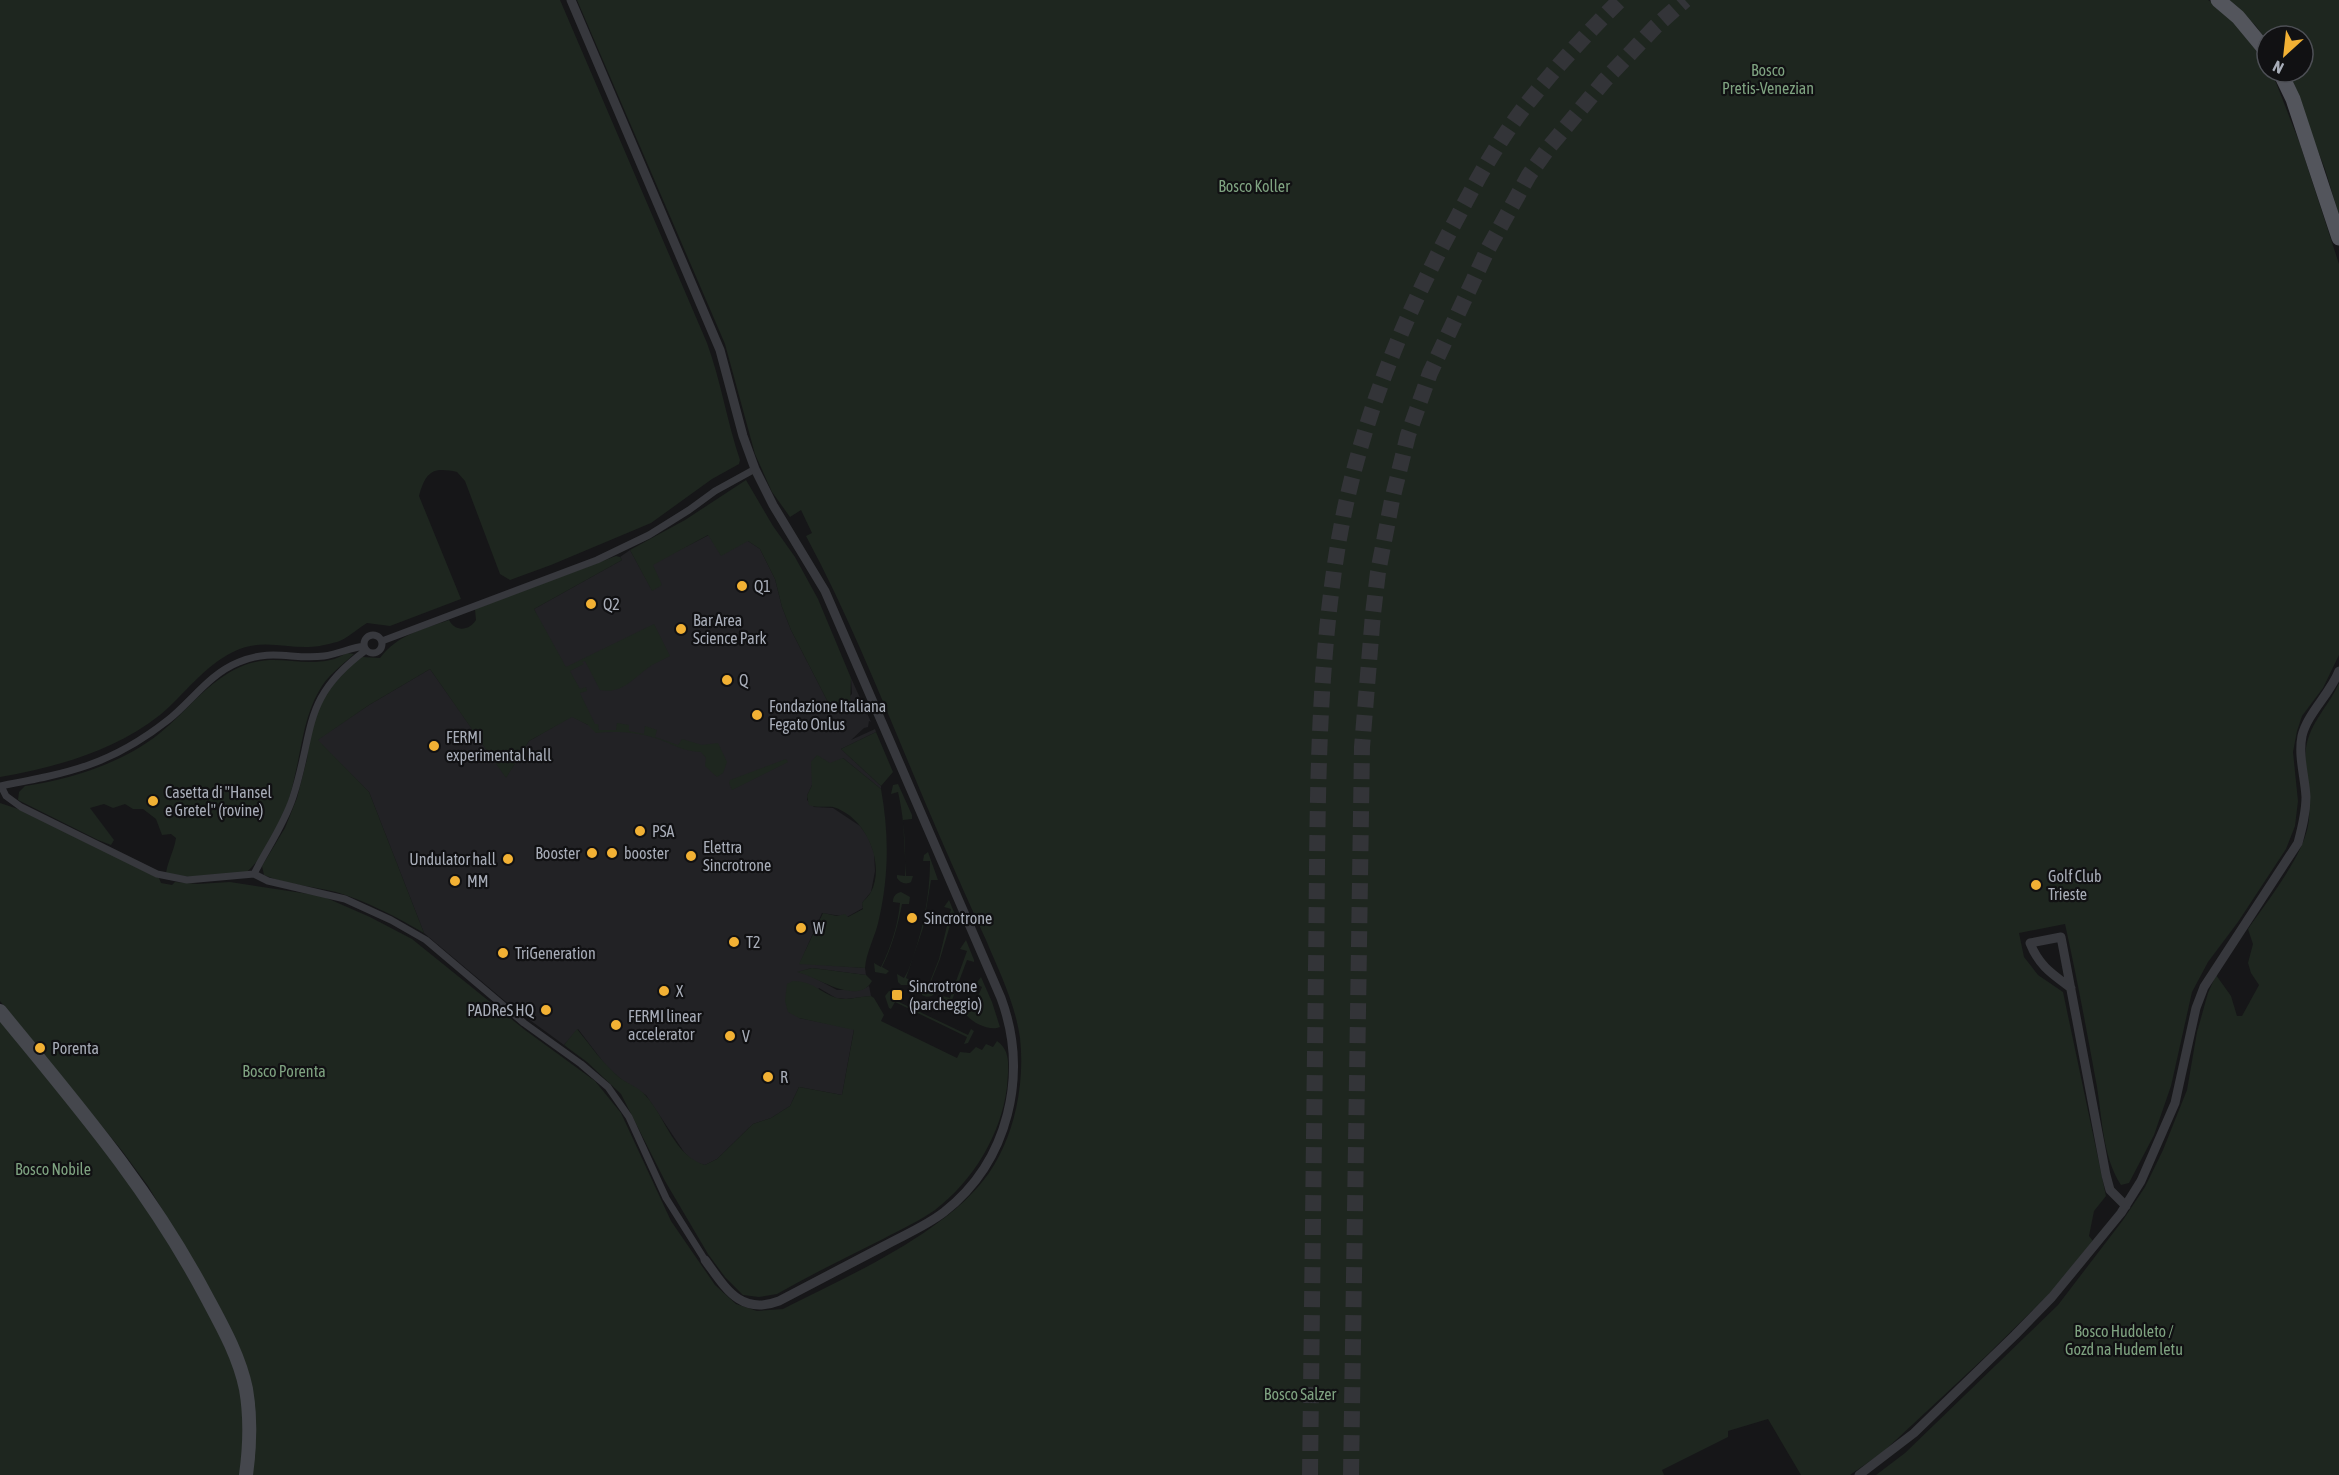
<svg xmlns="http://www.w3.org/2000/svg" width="2339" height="1475" font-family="'Asap Condensed',sans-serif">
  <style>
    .built { fill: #222225 }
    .green { fill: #1e261f }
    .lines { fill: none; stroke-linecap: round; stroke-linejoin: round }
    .motorway-tunnel { stroke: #333438; stroke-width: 16; stroke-dasharray: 16 8; stroke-linecap: butt }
    .pedestrian { stroke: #37383d; stroke-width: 7 }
    .minor { stroke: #37383d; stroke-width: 9 }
    .secondary { stroke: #45474d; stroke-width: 14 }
    .primary { stroke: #53555c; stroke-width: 15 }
    .poi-dot { fill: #f2b134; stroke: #111113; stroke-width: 2 }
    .labels { text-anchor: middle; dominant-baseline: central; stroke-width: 4.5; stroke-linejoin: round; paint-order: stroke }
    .park-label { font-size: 16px; fill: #7fa381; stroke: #111113 }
    .poi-label { font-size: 16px; fill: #a8adb8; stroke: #111113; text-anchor: start }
  </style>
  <rect width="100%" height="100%" fill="#161618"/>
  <path class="built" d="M709,535l39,6 12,8 15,30 7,28 9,23 41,80 20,-16 -1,-16 20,44 -2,-1 -1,6 -4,1 -13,12 24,-11 1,3 -35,17 40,37v3l-38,-31 -31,27 -5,11v4l7,7 19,1 27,18 8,11 6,16 1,18 -4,21 -9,11 1,5 -16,9 -25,-4 -22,50 65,5 1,7 -54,-7 -14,4 11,3 28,15h24l8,-4 2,10 -25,3 -10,-1 -17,-10 -20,30 55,11 -12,66 -43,-8 -9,19 -19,12 -18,6 -36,35 -12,6 -11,-3 -10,-10 -38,-57 -24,-15 -15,-13 -29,-38 -14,16 -52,-38 -88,-74 -55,-141 -52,-52 52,-35 61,-36 76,108 23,-36 43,-25 16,9 -54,-116 88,-49 -2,-3 10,-7 22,40v-26z"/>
  <path class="green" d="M0,0h560l147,343c14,38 20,79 33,117l-1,4 -27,15 -61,44 -100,42 -41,15 -10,-6 -35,-93 -8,-9c-24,-5 -31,-1 -38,24l42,103 -71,27 -23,-3c-9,5 -20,16 -30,19 -9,2 -19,5 -28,5 -26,1 -48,-9 -76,5 -29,14 -49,43 -73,63 -46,36 -103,52 -160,62z
    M577,0h1631c26,15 43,42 59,66v6h4l2,3 27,69 39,120v391l-16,33 -21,28 -5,15 -4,21 5,49 -3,25 -9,23 -48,73 -30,40 -16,30 -21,94 -17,49 -25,48 -8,2c-18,-27 -19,-67 -24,-98 -10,-55 -20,-109 -32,-163l-46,9 5,24 14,18 25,17 43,204 -12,15 -5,25 4,5 -42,51 -66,65 -102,95 -33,23h-49l-33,-56 -40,12v6l-66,33 2,5h-1412l4,-53 -63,-161 -45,-75 -25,-34 -123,-151v-198l18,6 141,69 2,5 11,2 3,-3 22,2 33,-2 92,14 48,21 42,22 113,91 70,51 26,32 50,108 44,64 21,19 21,7 26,-2c65,-33 164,-76 206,-136 26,-38 36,-90 31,-135 -5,-35 -21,-67 -34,-98 -16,-34 -31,-69 -46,-103 -44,-101 -82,-204 -134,-301l6,-3 -11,-23 -11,7 -18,-25 -17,-38 -30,-110z
    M2228,0h111v215l-14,-46 -38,-97h16v-36h-36v5l-11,-15z
    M746,480l27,46 22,31 23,42 33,79 -1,31 -7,4 -11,-3 -41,-80 -9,-23 -7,-28 -15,-30 -12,-8 -27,15 -13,-21 -55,30 9,20 -10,6 -22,-41 55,-30z
    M616,556l4,1 2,3 -88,49 32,58 88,-43 16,32c-6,3 -12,6 -18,9 -17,11 -29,30 -52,25l-15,-29 -3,1 2,2 -14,7 10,18 6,-2 1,4 -7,2 15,31h3l1,6h17l1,-7 12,2v6l15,3 1,-8 12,4 -2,7 23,8 4,-6 20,6 16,-2 9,19 -4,11 -6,4 -12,-11 1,-8 -5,-6c-17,0 -30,-9 -46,-14 -18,-6 -40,-7 -59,-5l-8,-8 -16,-8 -43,24 -23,37 -76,-109 -61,36 -51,35 51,52 55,141c-28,-16 -57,-32 -88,-41 -24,-6 -50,-7 -72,-17l-2,-9 23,-38 12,-30 10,-39 3,-26 14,-38 29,-32 9,-6 18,1c17,-23 43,-29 69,-38 6,12 20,11 27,0l-1,-11z
    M347,653l7,1c-13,12 -27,22 -35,37 -15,26 -17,55 -24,84 -7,34 -22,73 -48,97l-58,5 -23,-4c2,-13 8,-22 10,-35l-5,-4 -9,1 -6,-16 -13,-10h-10l-8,-5 -12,4 -9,-4 -14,4 24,32 -3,5 -13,-5 -80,-40 1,-8 6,-6c47,-7 98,-23 135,-53 27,-22 48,-52 80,-66 33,-15 59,0 90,-7 6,-1 11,-4 17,-7z
    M2339,683v792h-463l29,-22 153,-148 65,-85 22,-33 18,-37 24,-60 10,-58 11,-39 8,-18 15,21 6,20h5l17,-31 -8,-12 -3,-10 5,-19 -5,-15c19,-28 54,-71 60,-103 5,-26 -6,-52 -2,-78 4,-26 23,-42 33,-65z
    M876,732l17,40 -12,14 -40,-37z
    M817,755l13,8 13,-5 38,31c8,44 8,86 -2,130 -3,16 -13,33 -14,49l-66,-4 24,-51 14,3 8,-2 3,3 15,-8 -1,-6c2,-3 7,-7 9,-11 15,-29 -6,-76 -38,-85 -8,-1 -16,1 -24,-2l-2,-9 5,-11 -1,-23z
    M786,759l2,3 -56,28 -3,-7 1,-3z
    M898,784l14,31v4l-9,1 3,56h7l-2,6c-5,3 -11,1 -14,-4v-3l8,1c1,-29 -1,-58 -7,-84l-7,2 2,-9z
    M928,852l10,28h-7l-8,48 -17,50 6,3 -3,4h-8l-3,-3 -1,-8 7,4 4,-7c14,-36 22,-73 22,-110h-7l1,-6z
    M901,892l9,5 -1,7h-7c-4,21 -10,43 -20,63l7,4 -3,3 -11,-2 -1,-9 7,4c10,-20 17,-42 19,-64l-7,-1c0,-6 3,-9 8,-10z
    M949,900l9,22h-7l-11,37 -12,30 7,4c-3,4 -8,5 -13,2l-2,-9 7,3 12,-30 12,-50 -7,-2z
    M966,940l8,20v2l-7,-2 -15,40 7,2 -3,5 -6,1 -5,-2 -2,-10 7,2 17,-47 -7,-2z
    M812,968l54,7 6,6c-14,26 -56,-5 -75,-9z
    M981,977l11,25 8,25c-10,5 -30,-5 -35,-14l1,-5 6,2 10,-23 -6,-3z
    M793,981c21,0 27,12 44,17 11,3 23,-2 34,-2l3,2 10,17 -3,6 76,37 3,-6 10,1 6,-6 6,3 4,-6 7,3 4,-6c15,10 11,29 10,46 -6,48 -34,94 -72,123 -16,11 -35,20 -52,29 -36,18 -71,35 -106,55l-18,3 -16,-2 -18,-18 -17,-23 -43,-73 -44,-87 -34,-32 -23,-17 13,-16c14,17 26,35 43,49 8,6 20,10 26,18 20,22 28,60 59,69l12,-6 36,-35 18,-6 19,-12 9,-19 43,8 12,-65 -55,-12 -11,-6 -3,-11 2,-17z
    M889,991l6,1 -2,4 6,3v3l69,33 3,-6 3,2 -6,12 -4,1 3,-7 -72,-35 -4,7 -2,-1 -4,-12z
    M0,1020l89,108 67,91 62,112 18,42 5,24 3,33 -4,45h-240z"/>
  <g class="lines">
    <path class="motorway-tunnel" d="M1310,1475c2,-169 4,-338 6,-508 2,-142 -1,-287 23,-428 20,-114 63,-220 118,-321 20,-39 42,-78 69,-113 29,-37 61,-72 94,-105
      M1351,1475l11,-728 11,-133 5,-42 14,-72 16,-65 22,-62 58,-124 41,-74 20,-28 56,-67 50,-53 30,-27"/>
    <path class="pedestrian" d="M364 644a9 9 0 1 1 18 0a9 9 0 1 1-18 0Z
      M382,641l215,-81 52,-25 40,-25 26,-19 40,-22
      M0,786c69,-13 111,-21 168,-66 24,-19 41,-46 71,-58 34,-14 53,-2 85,-6 14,-2 26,-8 40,-10
      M1,786l5,10 15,11 136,67 30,6 67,-6 14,7 77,18 46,21 35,20 98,83 57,41 27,23 21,30 37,81 39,62
      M254,874c13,-26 30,-49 39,-77 22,-68 8,-99 73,-147"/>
    <path class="minor" d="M571,0l149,350 23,86 12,33 18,36 52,86 176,407c28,76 8,163 -57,214 -18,14 -40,23 -60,34 -35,18 -70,37 -105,55 -39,15 -54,-14 -74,-41
      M2071,988c-19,-14 -32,-22 -41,-45l31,-6 45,238 4,15 16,16
      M1859,1475l55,-42 101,-98 37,-38 69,-84 20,-32 34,-78 21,-95 8,-21 94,-144c4,-15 8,-30 8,-46 -1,-20 -8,-41 -4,-61 5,-22 28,-42 37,-65"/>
    <path class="secondary" d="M0,1011c76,93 148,176 205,283 16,30 34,61 41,95 5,29 4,57 0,86"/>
    <path class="primary" d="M2218,0l20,17 29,35
      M2280,72l13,27 46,139"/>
  </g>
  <g class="poi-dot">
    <circle cx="742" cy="586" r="6"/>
    <circle cx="591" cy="604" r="6"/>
    <circle cx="681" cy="629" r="6"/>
    <circle cx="727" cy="680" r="6"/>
    <circle cx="757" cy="715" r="6"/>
    <circle cx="434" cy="746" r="6"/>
    <circle cx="153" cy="801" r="6"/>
    <circle cx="640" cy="831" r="6"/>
    <circle cx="592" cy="853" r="6"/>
    <circle cx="612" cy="853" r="6"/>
    <circle cx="691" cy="856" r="6"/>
    <circle cx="508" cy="859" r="6"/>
    <circle cx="455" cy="881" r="6"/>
    <circle cx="2036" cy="885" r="6"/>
    <circle cx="912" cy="918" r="6"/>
    <circle cx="801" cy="928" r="6"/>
    <circle cx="734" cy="942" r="6"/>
    <circle cx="503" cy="953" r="6"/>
    <circle cx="664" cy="991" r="6"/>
    <rect x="891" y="989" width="12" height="12" rx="3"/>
    <circle cx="546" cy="1010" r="6"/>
    <circle cx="616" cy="1025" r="6"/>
    <circle cx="730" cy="1036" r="6"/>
    <circle cx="40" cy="1048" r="6"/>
    <circle cx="768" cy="1077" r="6"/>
  </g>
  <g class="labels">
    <g class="park-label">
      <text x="1768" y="70">Bosco<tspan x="1768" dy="18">Pretis-Venezian</tspan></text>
      <text x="1254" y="186">Bosco Koller</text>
      <text x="284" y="1071">Bosco Porenta</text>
      <text x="53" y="1169">Bosco Nobile</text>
      <text x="2124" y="1331">Bosco Hudoleto /<tspan x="2124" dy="18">Gozd na Hudem letu</tspan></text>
      <text x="1300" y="1394">Bosco Salzer</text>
    </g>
    <g class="poi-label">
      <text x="754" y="586">Q1</text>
      <text x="603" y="604">Q2</text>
      <text x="693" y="620">Bar Area<tspan x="693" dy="18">Science Park</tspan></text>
      <text x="739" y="680">Q</text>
      <text x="769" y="706">Fondazione Italiana<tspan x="769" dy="18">Fegato Onlus</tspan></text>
      <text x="446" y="737">FERMI<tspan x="446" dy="18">experimental hall</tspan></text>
      <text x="165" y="792">Casetta di "Hansel<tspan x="165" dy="18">e Gretel" (rovine)</tspan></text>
      <text x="652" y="831">PSA</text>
      <text x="703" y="847">Elettra<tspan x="703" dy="18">Sincrotrone</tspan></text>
      <text x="580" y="853" text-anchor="end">Booster</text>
      <text x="624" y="853">booster</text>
      <text x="496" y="859" text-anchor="end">Undulator hall</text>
      <text x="2048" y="876">Golf Club<tspan x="2048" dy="18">Trieste</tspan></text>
      <text x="467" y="881">MM</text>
      <text x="924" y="918">Sincrotrone</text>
      <text x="813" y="928">W</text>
      <text x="746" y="942">T2</text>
      <text x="515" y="953">TriGeneration</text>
      <text x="909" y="986">Sincrotrone<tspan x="909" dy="18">(parcheggio)</tspan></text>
      <text x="676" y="991">X</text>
      <text x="534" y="1010" text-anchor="end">PADReS HQ</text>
      <text x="628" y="1016">FERMI linear<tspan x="628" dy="18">accelerator</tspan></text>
      <text x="742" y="1036">V</text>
      <text x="52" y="1048">Porenta</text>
      <text x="780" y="1077">R</text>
    </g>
  </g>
  <g transform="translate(2285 54) rotate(207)"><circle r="28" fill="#111113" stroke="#4d4f55" stroke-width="1.5"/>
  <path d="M0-4.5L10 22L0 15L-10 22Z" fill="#f2b134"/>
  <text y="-9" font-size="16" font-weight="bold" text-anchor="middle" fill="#a8adb8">N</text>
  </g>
</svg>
